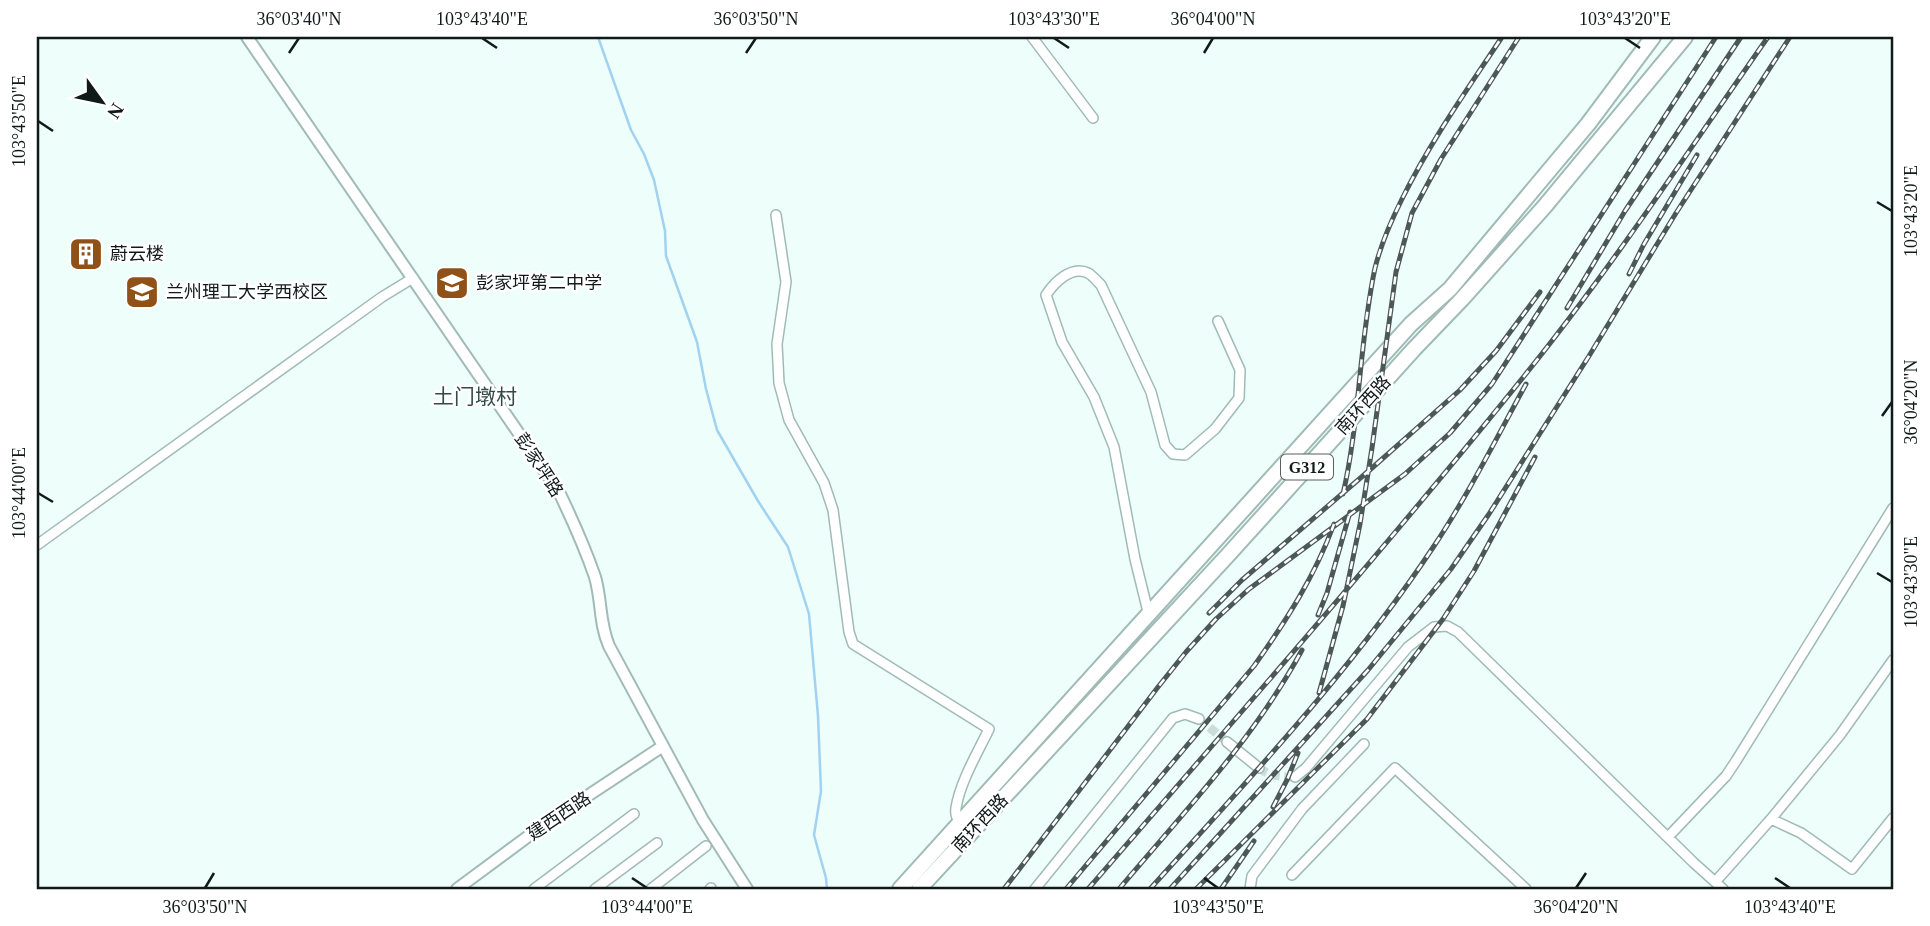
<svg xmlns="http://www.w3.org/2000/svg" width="1930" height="926" font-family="'Times New Roman','Noto Sans SC',serif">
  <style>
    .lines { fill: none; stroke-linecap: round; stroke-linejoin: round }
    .stream { stroke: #a1d2ef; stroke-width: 2.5 }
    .minor-tunnel { stroke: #ccdcd9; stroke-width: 9; stroke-dasharray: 9 4.5; stroke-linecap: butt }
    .minor-casing { stroke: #a0bbb6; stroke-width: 12 }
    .tertiary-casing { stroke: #a0bbb6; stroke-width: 14 }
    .trunk-casing { stroke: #a0bbb6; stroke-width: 18 }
    .minor { stroke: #fff; stroke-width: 9 }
    .tertiary { stroke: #fff; stroke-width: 10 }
    .trunk { stroke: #fff; stroke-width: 14 }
    .rail-casing { stroke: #4c5856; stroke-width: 5 }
    .rail { stroke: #fff; stroke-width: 2.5; stroke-dasharray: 8; stroke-linecap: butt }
    .ticks { fill: none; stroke: #101b19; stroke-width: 2.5 }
    .labels { text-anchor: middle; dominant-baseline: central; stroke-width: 5; stroke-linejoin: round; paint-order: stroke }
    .shield { fill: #fff; stroke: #585f5e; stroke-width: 2 }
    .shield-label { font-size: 16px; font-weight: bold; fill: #101b19 }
    .poi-label { font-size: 18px; fill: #101b19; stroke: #fff; text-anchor: start }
    .street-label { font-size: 18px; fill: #101b19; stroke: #fff }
    .quarter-label { font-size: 21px; fill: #334b47; stroke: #fff }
    .neatline { fill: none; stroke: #101b19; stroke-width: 2.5 }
    .ticks-label { font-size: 18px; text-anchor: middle; fill: #101b19 }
  </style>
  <rect width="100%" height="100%" fill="#edfefb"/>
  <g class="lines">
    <path class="stream" d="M598,37l33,93 13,24 10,26 11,51 1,25 31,86 9,47 11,41 41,71 30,46 21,67 9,102 3,75 -7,44 12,43 1,11"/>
    <path class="minor-tunnel" d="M1199,719l28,23
      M1259,768c11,8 22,9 36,9"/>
    <g class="minor-casing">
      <path id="minor" d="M1032,37l61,81
        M776,215l10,67 -9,62 2,39 10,37 35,63 9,27 16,122 4,12 136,85c-11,23 -29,53 -33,79 -1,7 1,10 4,16
        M37,545l345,-248 31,-19
        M1149,616l-14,-57 -21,-112 -20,-50 -32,-55 -16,-47c8,-12 25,-30 42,-22 4,2 9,8 13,12l50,107 14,53 8,9 12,1 30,-26 24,-31 1,-28 -22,-49
        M1227,742l32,26
        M1295,777l11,-9 102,-121 26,-20 13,-1 11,6 236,231 29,26
        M1771,819l30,14 51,36 41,-51
        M1668,837l58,-61 10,-15 157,-253
        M1292,875l103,-107 131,121
        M1716,881l55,-62 69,-84 53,-75
        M534,889l100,-75
        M595,889l62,-46
        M651,889l55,-43
        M710,889l1,-1
        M1035,889l138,-171 12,-4 14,5
        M1250,889l2,-13 50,-67 62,-65"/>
    </g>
    <g class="tertiary-casing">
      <path id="tertiary" d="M247,37l312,455c13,27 26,56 36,85 7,24 4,46 14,69l94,174 44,69
        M457,889l85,-63 121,-80"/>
    </g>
    <g class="trunk-casing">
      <path id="trunk" d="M900,889l511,-565 39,-35 138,-165 65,-87
        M919,889l309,-334 186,-206 48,-50 83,-93 140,-169"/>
    </g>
    <use href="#minor" class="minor"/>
    <use href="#tertiary" class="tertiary"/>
    <use href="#trunk" class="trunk"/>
    <g class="rail-casing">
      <path id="rail" d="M1629,274l15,-30 53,-89
        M1567,308l58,-97 116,-174
        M1343,494c17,-74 16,-151 32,-226 6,-24 16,-47 27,-69 28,-57 65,-109 100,-162
        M1209,613l33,-33 130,-112 88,-78 36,-39 44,-59
        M1318,615l9,-22 23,-81
        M1319,693l24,-87 17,-82 12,-76 24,-176 16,-59 29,-54 78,-122
        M1273,807l14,-27 11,-27
        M1004,889l154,-202 28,-35 30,-33 33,-30 156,-115 45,-41 42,-49 224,-347
        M1066,889l188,-223c32,-45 61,-90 80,-142
        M1088,889c147,-170 296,-339 437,-514 87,-108 164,-225 243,-338
        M1119,889c64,-76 135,-150 183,-239
        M1150,889c99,-110 202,-219 284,-343 34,-51 62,-107 92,-162
        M1170,889l198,-219 83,-101 38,-55 100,-158 87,-143 114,-176
        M1196,889l171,-170 76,-100 31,-48 61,-114
        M1221,889l33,-48"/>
    </g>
    <use href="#rail" class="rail"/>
  </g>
  <path class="ticks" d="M482,38l15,10M1054,38l15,10M1625,38l15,10M289,53l10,-15M746,53l10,-15M1204,53l9,-15M38,121l15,10M1877,202l15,9M1882,416l10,-14M38,493l15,9M1877,573l15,9M632,878l15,10M1204,878l14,10M1775,878l15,10M205,888l9,-15M1576,888l10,-15"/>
  <defs>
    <g id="building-square" transform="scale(1.75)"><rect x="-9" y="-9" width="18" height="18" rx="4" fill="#905118" stroke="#fff"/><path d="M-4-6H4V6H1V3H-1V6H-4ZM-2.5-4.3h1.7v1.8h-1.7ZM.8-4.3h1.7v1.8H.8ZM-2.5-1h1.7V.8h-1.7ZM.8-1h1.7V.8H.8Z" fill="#fff"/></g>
    <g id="school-square" transform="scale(1.75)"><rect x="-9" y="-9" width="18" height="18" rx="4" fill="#905118" stroke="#fff"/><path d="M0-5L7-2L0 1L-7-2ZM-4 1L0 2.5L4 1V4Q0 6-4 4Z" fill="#fff"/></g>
    <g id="university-square" transform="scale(1.75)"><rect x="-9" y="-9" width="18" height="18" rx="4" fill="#905118" stroke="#fff"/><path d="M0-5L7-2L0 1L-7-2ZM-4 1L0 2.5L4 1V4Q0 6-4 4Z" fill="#fff"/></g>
  </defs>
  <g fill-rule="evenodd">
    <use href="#building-square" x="86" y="254"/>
    <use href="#school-square" x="452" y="283"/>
    <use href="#university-square" x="142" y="292"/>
  </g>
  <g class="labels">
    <rect class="shield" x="1281" y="454.5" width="52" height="25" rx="5"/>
    <g class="shield-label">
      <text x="1307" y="467">G312</text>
    </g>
    <g class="poi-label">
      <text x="110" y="254">蔚云楼</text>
      <text x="476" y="283">彭家坪第二中学</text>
      <text x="166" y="292">兰州理工大学西校区</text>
    </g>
    <g class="street-label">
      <text transform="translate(1363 405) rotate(-48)">南环西路</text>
      <text transform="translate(539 465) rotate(57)">彭家坪路</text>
      <text transform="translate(559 816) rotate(-34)">建西西路</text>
      <text transform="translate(980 823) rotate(-47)">南环西路</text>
    </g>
    <g class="quarter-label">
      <text x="475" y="397">土门墩村</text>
    </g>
  </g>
  <rect width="1930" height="926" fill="none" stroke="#ffffff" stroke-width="77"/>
  <g transform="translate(102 102) rotate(123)" stroke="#ffffff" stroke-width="5" paint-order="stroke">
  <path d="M0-5L12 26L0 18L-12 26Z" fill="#101b19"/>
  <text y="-10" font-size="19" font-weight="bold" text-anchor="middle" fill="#101b19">N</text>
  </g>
  <rect x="38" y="38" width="1854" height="850" class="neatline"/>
  <g class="ticks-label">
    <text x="299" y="25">36°03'40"N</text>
    <text x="482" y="25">103°43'40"E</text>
    <text x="756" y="25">36°03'50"N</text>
    <text x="1054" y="25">103°43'30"E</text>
    <text x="1213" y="25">36°04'00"N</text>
    <text x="1625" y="25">103°43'20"E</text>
    <text transform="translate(19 121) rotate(-90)" y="6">103°43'50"E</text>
    <text transform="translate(1911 211) rotate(-90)" y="6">103°43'20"E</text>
    <text transform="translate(1911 402) rotate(-90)" y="6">36°04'20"N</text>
    <text transform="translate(19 493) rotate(-90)" y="6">103°44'00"E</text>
    <text transform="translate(1911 582) rotate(-90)" y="6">103°43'30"E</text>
    <text x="205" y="913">36°03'50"N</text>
    <text x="647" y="913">103°44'00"E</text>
    <text x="1218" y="913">103°43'50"E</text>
    <text x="1576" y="913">36°04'20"N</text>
    <text x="1790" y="913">103°43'40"E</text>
  </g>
</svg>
